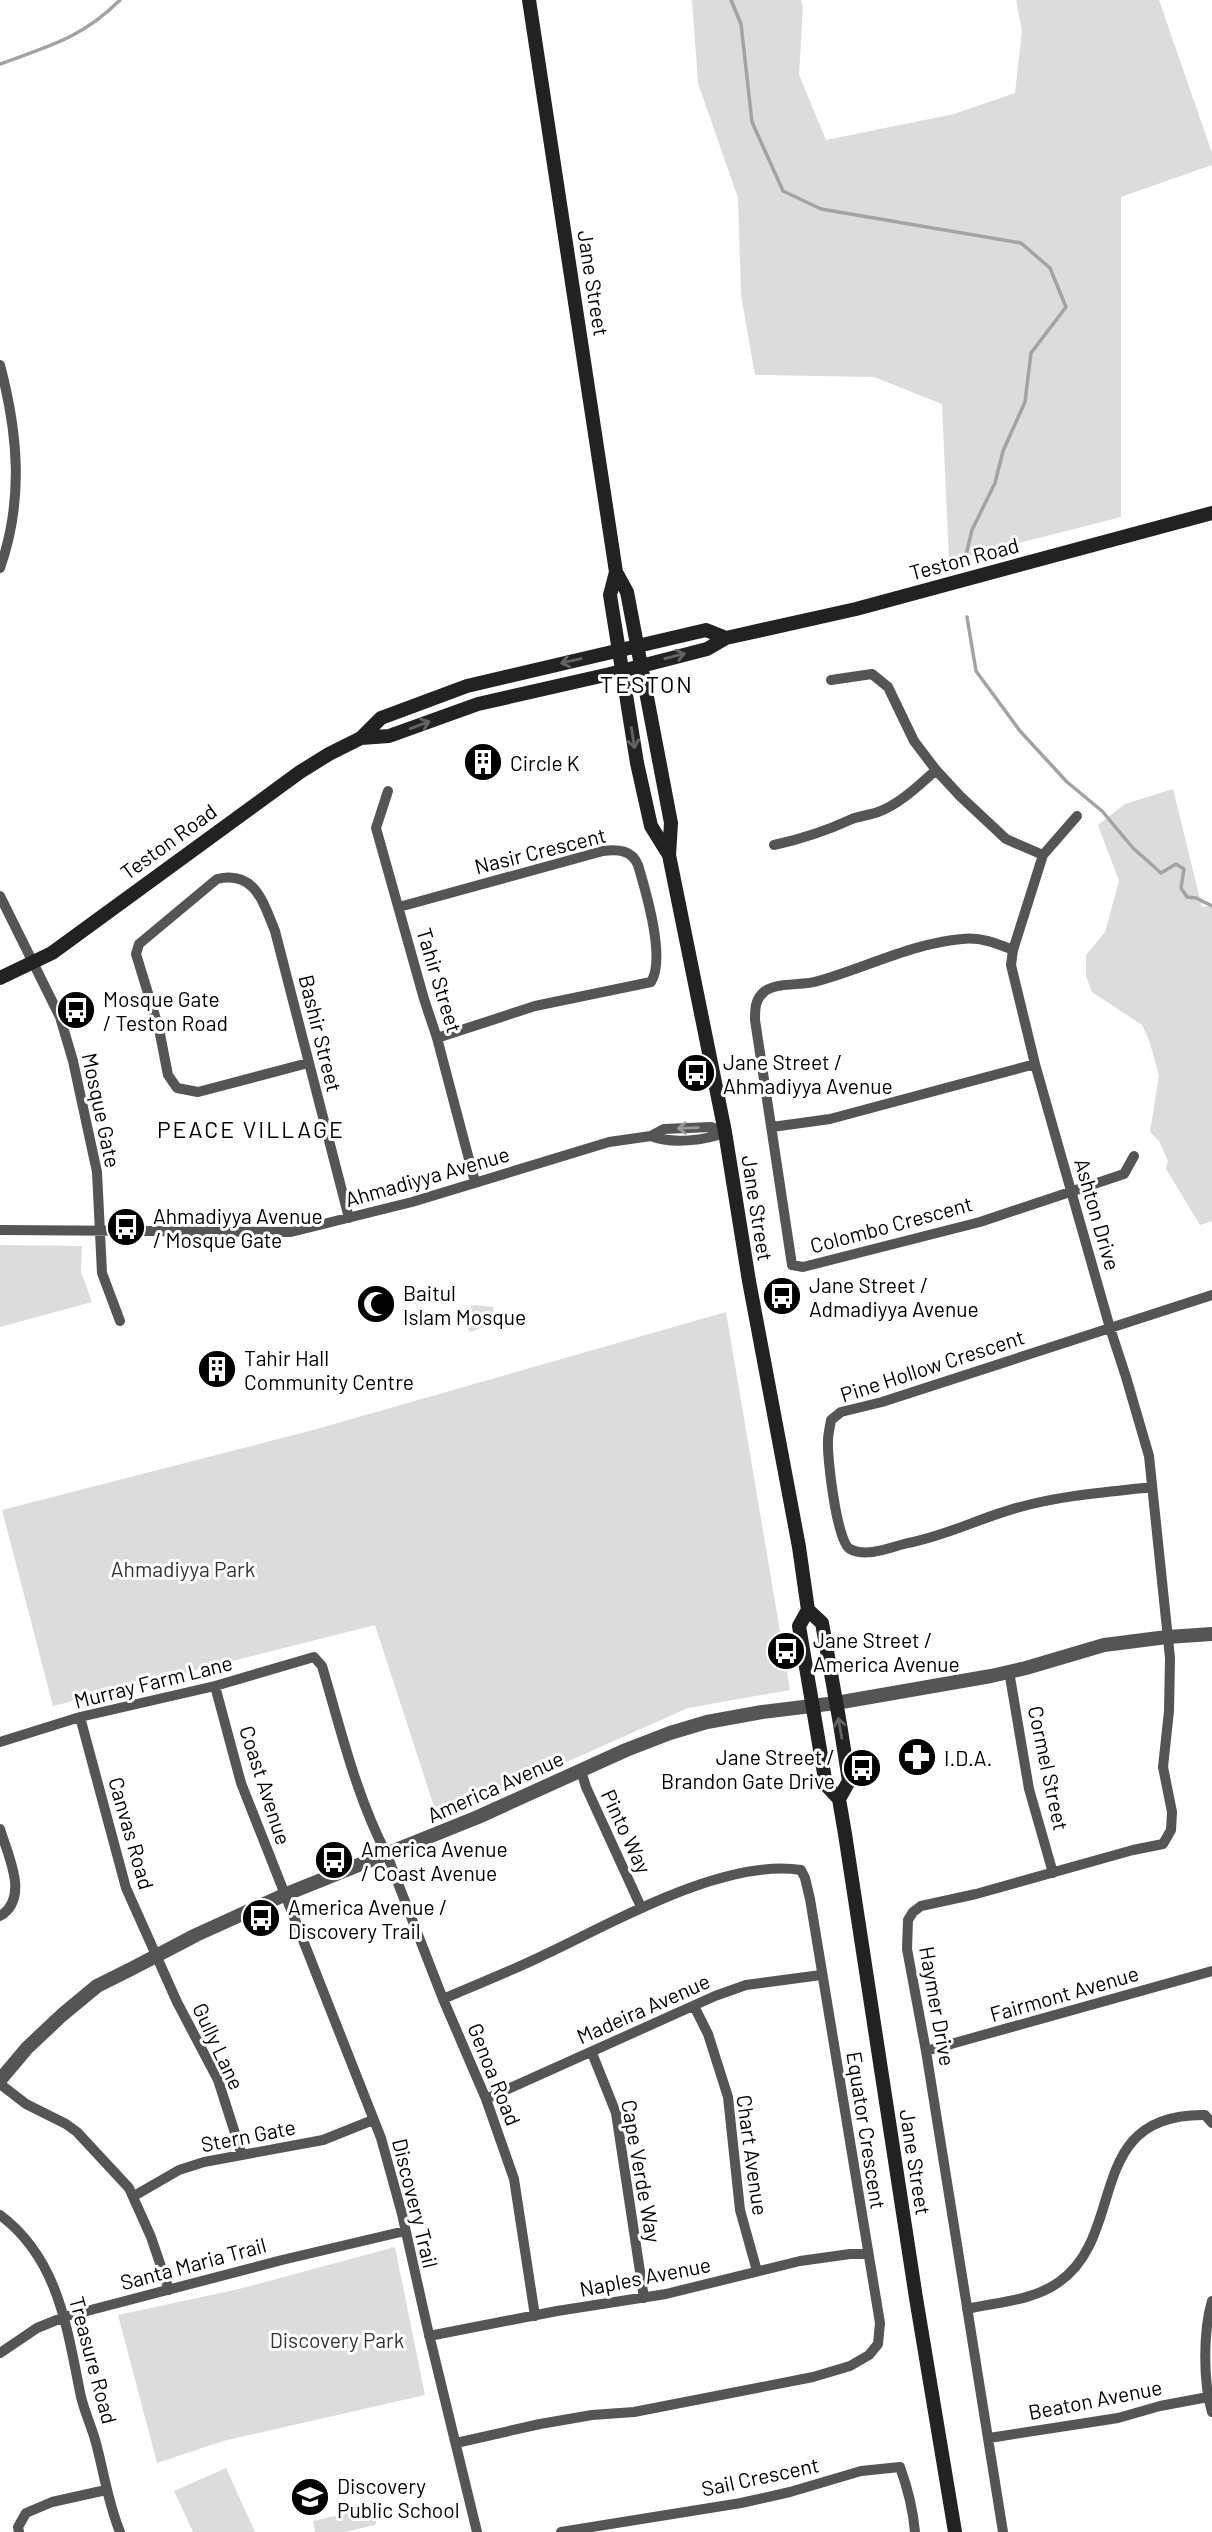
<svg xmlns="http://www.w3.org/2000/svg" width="1212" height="2532" font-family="Barlow,sans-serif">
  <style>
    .green { fill: #dcdcdc }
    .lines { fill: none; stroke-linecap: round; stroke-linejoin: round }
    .stream { stroke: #a3a3a3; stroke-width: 3.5 }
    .minor { stroke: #555; stroke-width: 10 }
    .tertiary { stroke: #555; stroke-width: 14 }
    .secondary { stroke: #222; stroke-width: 14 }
    .oneway { stroke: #646464 }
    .oneway2 { stroke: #999 }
    .labels { text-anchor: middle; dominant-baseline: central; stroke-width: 6; stroke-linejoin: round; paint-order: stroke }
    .street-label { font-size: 21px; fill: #000; stroke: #fff }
    .poi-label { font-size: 21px; fill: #000; stroke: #fff; text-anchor: start }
    .park-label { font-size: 21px; fill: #333; stroke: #fff }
    .neighbourhood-label { font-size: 23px; letter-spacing: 2px; fill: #000; stroke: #fff }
  </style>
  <rect width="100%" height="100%" fill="#fff"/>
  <path class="green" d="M692,0h109l2,6 -4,69 27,65 128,-26 61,-21 7,-62 -6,-31h143l53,153v12l-91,32v320l-172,44 -7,-157 -68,-27 -119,-2 -14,-80 -3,-97 -40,-115z
    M1173,789l29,118 10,-2v316l-12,4 -34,-56 2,-8 -9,-20 -9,-9 9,-57 -10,-35 -7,-15 -50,-33 -6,-16v-21l19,-23 14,-51 -21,-56 27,-21z
    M0,1245l82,1 -1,26 11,30 -92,25z
    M474,1305l19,2 2,16 -25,9 -6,-11 6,-7v-7z
    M726,1312l64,378 -102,18 -250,111 -63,-194 -322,81 -51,-196 311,-80z
    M395,2247l30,148 -202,46 -66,22 -39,-148 121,-26z
    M226,2468l29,64h-62l-19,-41z
    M375,2507l3,11 -3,7 -30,7h-30l-2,-11z"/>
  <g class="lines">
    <path class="stream" d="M731,0l10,24 11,98 31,69 38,18 200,34 29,25 16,39 -35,46 -6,49 -22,49 -8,32 -23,47 -8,33
      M0,64c49,-18 82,-26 120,-64
      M967,617l9,54 44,60 47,51 35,29 31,37 28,25 15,-9 8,5 -3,19 6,9 9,1 16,8"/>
    <path class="minor" d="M0,365c18,68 24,135 0,203
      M936,770l24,26 46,43 37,16
      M388,791l-12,37 48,171 13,39 38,144
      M774,845c28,-6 52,-14 78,-26 8,-3 18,-4 26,-7 22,-8 41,-27 58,-42l-22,-29 -26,-54 -16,-13 -41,6
      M0,896l60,121 13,44 24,111 5,101 18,48
      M399,907l204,-56c15,-2 29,-1 35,14 8,27 28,94 13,117l-116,24 -98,32
      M1013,950c-17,-7 -32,-13 -51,-11 -49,4 -97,29 -144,42 -16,5 -40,1 -53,10 -10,8 -10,17 -10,29l37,245 11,2 177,-45 144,-48 10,-18
      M308,1063l-110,29 -21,-4 -9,-13 -9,-46 -23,-75 3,-10 78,-65c38,-9 46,23 58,52l74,287
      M772,1127l58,-8 205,-55
      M651,1136c20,8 55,5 74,-4
      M0,1230l291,2 121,-30 197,-60 42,-6 13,-7 47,-2 14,5
      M1152,1487c-44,5 -89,8 -132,20 -38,10 -74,29 -112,36 -17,4 -41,15 -58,6 -13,-6 -23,-91 -22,-108 0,-7 2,-14 3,-21l10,-8 41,-10 330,-107
      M1009,1671l20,118 24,84
      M215,1686l26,97 140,355 21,76 25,112 50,206
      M80,1717l46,171 51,114 41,78 24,75
      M0,1742l80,-25 135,-31 99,-29 8,9c19,64 34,130 65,189l56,144 43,100 28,80 21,137
      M581,1771l5,16 55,120
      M0,1829c8,27 30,69 0,87
      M443,1999c34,-15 69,-28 103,-45 68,-32 178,-96 255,-84l4,8 5,21 70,424 -2,21 -9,11 -19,11 -37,11 -179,35 -42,3 -52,9 -84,19
      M694,2006l14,28 20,63 12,113 17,61
      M926,2051l286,-80
      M592,2053l24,60 28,185
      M0,2084l26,20 40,20 11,8 52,56 22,49 18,53
      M486,2099l229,-103 31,-11 75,-10
      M134,2196l45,-26 25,-8 119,-22 50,-20
      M0,2215c59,44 67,114 81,182 4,16 11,31 15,46 8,30 12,60 24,89
      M1212,2301c-9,30 -9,81 0,111
      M967,2309c30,-7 66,-8 92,-27 69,-48 24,-169 146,-167l7,8
      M429,2336l128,-25 109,-17 134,-33 50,-7h18
      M0,2353l37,-25 27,-11 218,-57 123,-29
      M989,2438l129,-20 42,-12 48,-9
      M19,2532l-1,-5 8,-14 26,-11 54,-12
      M561,2532l180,-29 49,-11 71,-21 39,-4c8,22 13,42 15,65
      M1003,2532l-77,-481 -19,-102 1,-29 5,-8 8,-6 55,-12 157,-44 30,-6 8,-14 1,-18 -9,-45 6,-56 1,-53 -21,-202 -23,-79 -16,-49 -75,-264 -24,-99 2,-15 30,-95 34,-39"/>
    <path class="tertiary" d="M0,2080l27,-32 35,-33 35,-29 36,-18 63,-33 88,-40 194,-78 148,-67 44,-17 37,-11 55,-10 74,-9 155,-27 35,-8 78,-23 63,-8 45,-3"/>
    <path class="secondary" d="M529,0l87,572 11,20 44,231 -2,32 56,277 24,149 50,266 9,63 -9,16 27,159 13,14 6,35 71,464 39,234
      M616,572l-6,23 27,168 14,63 18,29
      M361,738l28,-2 89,-32 132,-30 97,-25 19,-11 130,-29 356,-96
      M0,978l52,-25 248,-181 29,-18 32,-16 20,-20 86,-32 239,-56 20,8
      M808,1610l14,13 18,101 9,57 -10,18"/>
  </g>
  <defs><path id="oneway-shaft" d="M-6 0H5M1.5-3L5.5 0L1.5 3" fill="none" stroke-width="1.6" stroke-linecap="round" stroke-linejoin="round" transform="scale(1.75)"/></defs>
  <g class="oneway">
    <use href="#oneway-shaft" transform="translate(675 656) rotate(-14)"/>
    <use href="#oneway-shaft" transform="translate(571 661) rotate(167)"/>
    <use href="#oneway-shaft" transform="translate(420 725) rotate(-20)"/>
    <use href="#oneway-shaft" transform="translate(633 738) rotate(81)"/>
    <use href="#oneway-shaft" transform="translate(840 1728) rotate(-100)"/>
  </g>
  <use class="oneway2" href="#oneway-shaft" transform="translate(688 1128) rotate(178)"/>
  <defs>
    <g id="building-disc" transform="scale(2.0125)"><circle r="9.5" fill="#000" stroke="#fff"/><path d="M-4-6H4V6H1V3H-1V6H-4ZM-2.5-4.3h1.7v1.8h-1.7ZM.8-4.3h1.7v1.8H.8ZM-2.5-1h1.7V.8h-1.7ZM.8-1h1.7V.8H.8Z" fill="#fff"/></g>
    <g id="bus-disc" transform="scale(2.0125)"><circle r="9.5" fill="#000" stroke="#fff"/><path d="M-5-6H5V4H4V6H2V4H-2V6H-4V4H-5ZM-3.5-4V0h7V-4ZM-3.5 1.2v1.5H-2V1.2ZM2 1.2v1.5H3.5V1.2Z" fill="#fff"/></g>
    <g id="mosque-disc" transform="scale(2.0125)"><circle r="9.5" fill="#000" stroke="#fff"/><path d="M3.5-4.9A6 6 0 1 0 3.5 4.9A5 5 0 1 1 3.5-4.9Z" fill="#fff"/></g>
    <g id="pharmacy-disc" transform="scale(2.0125)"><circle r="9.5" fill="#000" stroke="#fff"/><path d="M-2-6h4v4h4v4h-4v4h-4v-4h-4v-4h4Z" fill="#fff"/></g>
    <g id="school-disc" transform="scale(2.0125)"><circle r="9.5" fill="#000" stroke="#fff"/><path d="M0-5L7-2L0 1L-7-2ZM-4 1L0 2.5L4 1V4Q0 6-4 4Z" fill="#fff"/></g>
  </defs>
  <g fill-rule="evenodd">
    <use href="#building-disc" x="483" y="762"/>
    <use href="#bus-disc" x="76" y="1010"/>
    <use href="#bus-disc" x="696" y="1073"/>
    <use href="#bus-disc" x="126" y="1227"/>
    <use href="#bus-disc" x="782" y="1296"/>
    <use href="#mosque-disc" x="376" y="1304"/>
    <use href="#building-disc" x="217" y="1369"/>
    <use href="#bus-disc" x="786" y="1651"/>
    <use href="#pharmacy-disc" x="917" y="1757"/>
    <use href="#bus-disc" x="862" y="1768"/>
    <use href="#bus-disc" x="334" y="1860"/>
    <use href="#bus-disc" x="261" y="1918"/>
    <use href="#school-disc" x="310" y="2497"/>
  </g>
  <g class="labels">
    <g class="street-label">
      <text transform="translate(594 283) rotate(81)">Jane Street</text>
      <text transform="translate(964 558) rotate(-15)">Teston Road</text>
      <text transform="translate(168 841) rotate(-36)">Teston Road</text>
      <text transform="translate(540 850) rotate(-14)">Nasir Crescent</text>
      <text transform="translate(440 980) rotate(73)">Tahir Street</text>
      <text transform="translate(321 1033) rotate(76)">Bashir Street</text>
      <text transform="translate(102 1110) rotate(78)">Mosque Gate</text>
      <text transform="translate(427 1176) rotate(-16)">Ahmadiyya Avenue</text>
      <text transform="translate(758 1208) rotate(81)">Jane Street</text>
      <text transform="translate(1098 1214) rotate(74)">Ashton Drive</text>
      <text transform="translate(891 1224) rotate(-15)">Colombo Crescent</text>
      <text transform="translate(932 1365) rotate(-18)">Pine Hollow Crescent</text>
      <text transform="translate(153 1681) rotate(-14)">Murray Farm Lane</text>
      <text transform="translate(1049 1768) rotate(78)">Cormel Street</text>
      <text transform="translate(266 1785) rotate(72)">Coast Avenue</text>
      <text transform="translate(495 1786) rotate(-24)">America Avenue</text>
      <text transform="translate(627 1831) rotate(65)">Pinto Way</text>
      <text transform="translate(132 1833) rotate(74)">Canvas Road</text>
      <text transform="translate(1064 1993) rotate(-16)">Fairmont Avenue</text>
      <text transform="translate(938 2006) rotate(80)">Haymer Drive</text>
      <text transform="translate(643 2008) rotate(-24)">Madeira Avenue</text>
      <text transform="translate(219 2046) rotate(65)">Gully Lane</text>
      <text transform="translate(495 2074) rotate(68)">Genoa Road</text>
      <text transform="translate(867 2130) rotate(81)">Equator Crescent</text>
      <text transform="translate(248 2135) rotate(-11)">Stern Gate</text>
      <text transform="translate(753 2155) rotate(82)">Chart Avenue</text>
      <text transform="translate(916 2162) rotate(81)">Jane Street</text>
      <text transform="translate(642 2171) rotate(80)">Cape Verde Way</text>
      <text transform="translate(416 2203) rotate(76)">Discovery Trail</text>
      <text transform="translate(193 2263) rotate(-15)">Santa Maria Trail</text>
      <text transform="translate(645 2276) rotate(-11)">Naples Avenue</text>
      <text transform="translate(94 2360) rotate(75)">Treasure Road</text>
      <text transform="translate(1095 2399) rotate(-11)">Beaton Avenue</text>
      <text transform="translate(760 2476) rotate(-12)">Sail Crescent</text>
    </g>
    <g class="poi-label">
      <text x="510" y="762">Circle K</text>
      <text x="103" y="998">Mosque Gate<tspan x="103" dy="24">/ Teston Road</tspan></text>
      <text x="723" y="1061">Jane Street /<tspan x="723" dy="24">Ahmadiyya Avenue</tspan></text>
      <text x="153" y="1215">Ahmadiyya Avenue<tspan x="153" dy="24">/ Mosque Gate</tspan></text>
      <text x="809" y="1284">Jane Street /<tspan x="809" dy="24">Admadiyya Avenue</tspan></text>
      <text x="403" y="1292">Baitul<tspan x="403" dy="24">Islam Mosque</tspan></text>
      <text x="244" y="1357">Tahir Hall<tspan x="244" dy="24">Community Centre</tspan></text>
      <text x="813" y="1639">Jane Street /<tspan x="813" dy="24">America Avenue</tspan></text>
      <text x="835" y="1756" text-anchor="end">Jane Street /<tspan x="835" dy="24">Brandon Gate Drive</tspan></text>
      <text x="944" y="1757">I.D.A.</text>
      <text x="361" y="1848">America Avenue<tspan x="361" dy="24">/ Coast Avenue</tspan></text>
      <text x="288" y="1906">America Avenue /<tspan x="288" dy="24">Discovery Trail</tspan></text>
      <text x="337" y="2485">Discovery<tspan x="337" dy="24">Public School</tspan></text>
    </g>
    <g class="park-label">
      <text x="183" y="1568">Ahmadiyya Park</text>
      <text x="337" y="2339">Discovery Park</text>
    </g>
    <g class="neighbourhood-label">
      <text x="647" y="684">TESTON</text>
      <text x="251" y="1129">PEACE VILLAGE</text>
    </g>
  </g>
</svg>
